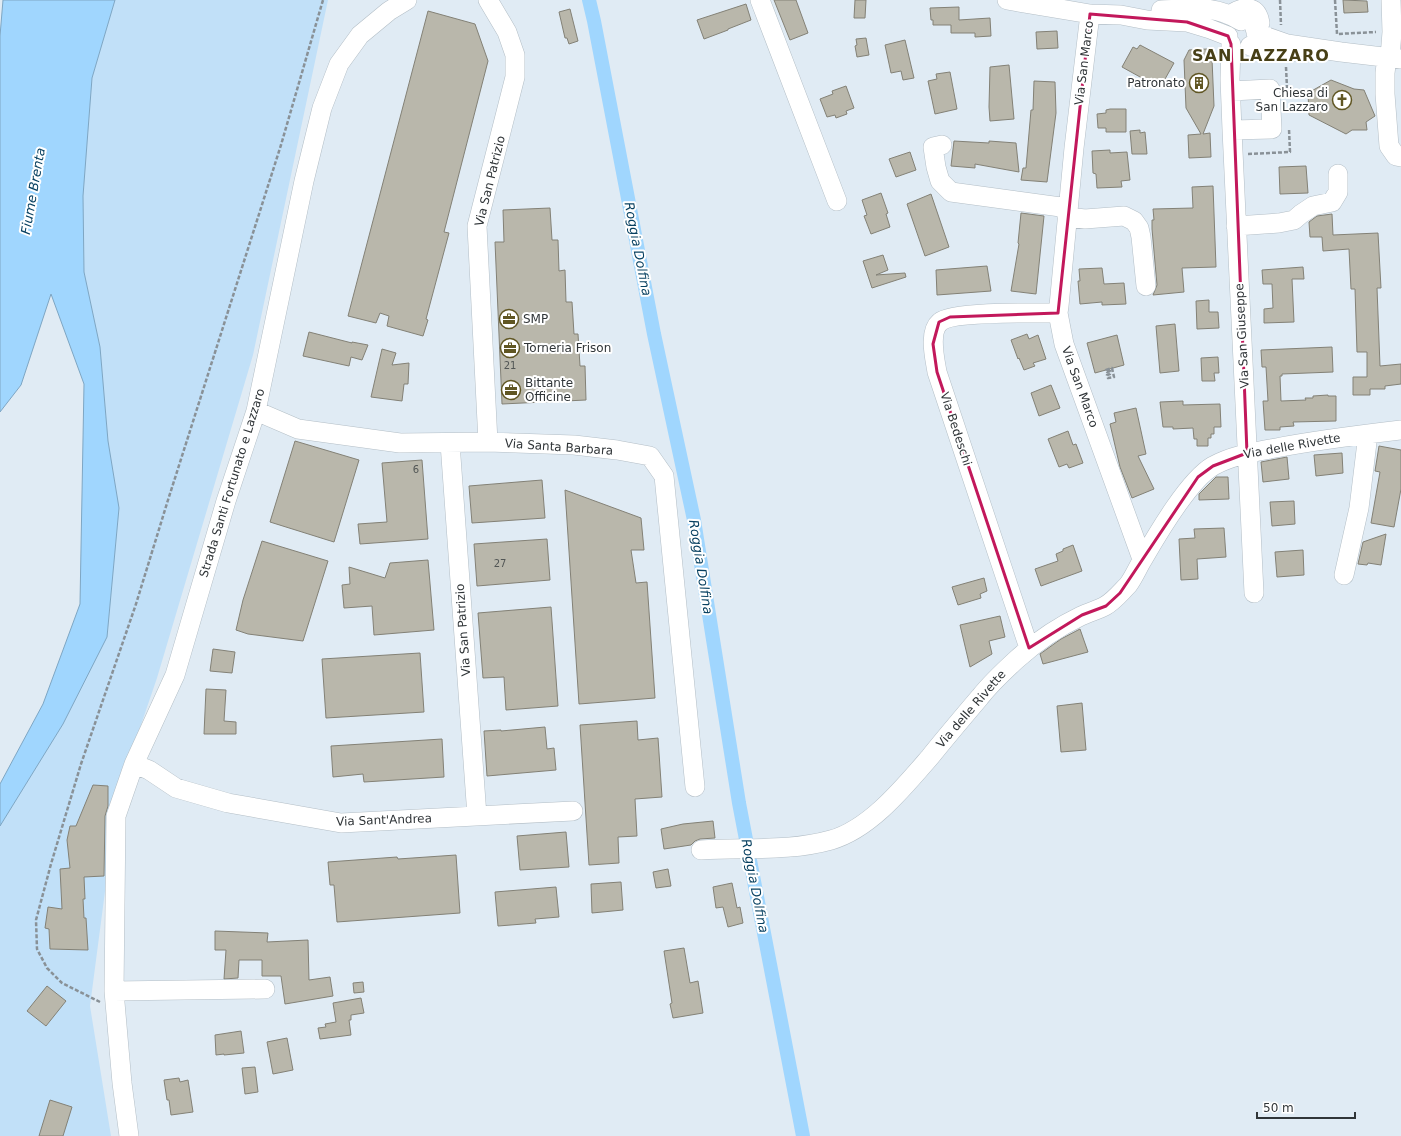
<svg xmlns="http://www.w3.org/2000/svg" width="1401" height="1136" font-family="'DejaVu Sans',sans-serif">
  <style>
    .green { fill: #c1e0f8 }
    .water { fill: #a0d6fe; stroke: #7ea6c3 }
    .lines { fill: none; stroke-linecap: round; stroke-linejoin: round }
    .canal { stroke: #a0d6fe; stroke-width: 14 }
    .building { fill: #b9b7ab; stroke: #838176 }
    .minor-casing { stroke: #b3bec6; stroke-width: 20 }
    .path { stroke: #899197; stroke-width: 2.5; stroke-dasharray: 4 2; stroke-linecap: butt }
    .minor { stroke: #fff; stroke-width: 19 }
    .marked { fill: none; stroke: #c2185b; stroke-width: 3; stroke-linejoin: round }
    .labels { text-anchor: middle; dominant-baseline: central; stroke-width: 4; stroke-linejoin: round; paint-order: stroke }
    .number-label { font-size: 10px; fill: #525655 }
    .street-label { font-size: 12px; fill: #303538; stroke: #fff }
    .poi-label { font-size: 12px; fill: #303538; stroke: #fff; text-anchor: start }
    .water-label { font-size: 13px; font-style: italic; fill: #084161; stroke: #fff }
    .district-label { font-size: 16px; font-weight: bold; letter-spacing: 1px; fill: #473f16; stroke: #fff }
  </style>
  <rect width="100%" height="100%" fill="#e0ebf4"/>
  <path class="green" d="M115,0h213l-75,355 -96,323 -39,114 -28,214 21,130h-111v-310l63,-102 44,-88 12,-128 -11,-67 -8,-94 -16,-75 -1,-76 9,-118z"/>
  <path class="water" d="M3,0h112l-23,78 -9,118 1,76 16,75 8,94 11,67 -12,129 -44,87 -63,102v-42l43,-80 37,-100 4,-220 -33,-90 -30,91 -21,27v-376z"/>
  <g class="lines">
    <path class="canal" d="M589,0l5,21 60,313 40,186 45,283 64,333"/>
  </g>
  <path class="building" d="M774,0h22l12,33 -18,7z
    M855,0h11l-1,18h-11z
    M1343,0l24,1 1,11 -24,1z
    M746,4l5,16 -23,9v1l-24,9 -7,-19z
    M959,7v13l31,-2 1,18 -16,1v-4h-24v-8h-18v-5h-2l-1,-12z
    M570,9l8,32 -9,3 -2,-6h-2l-6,-26z
    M428,11l47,13 13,37 -44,171 5,1 -23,86 2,1 -5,16 -36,-10 2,-10 -9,-3 -4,10 -28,-7z
    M1057,31l1,17 -21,1 -1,-17z
    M866,38l3,17 -12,2 -2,-11 2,-1 -1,-6z
    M905,40l9,38 -11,2 -2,-9 -10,2 -6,-28z
    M1140,45l34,18 -14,25 -38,-21 11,-20 4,2z
    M1207,49l5,10 2,47 -11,28 7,-1 1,24 -22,1 -1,-23 13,-1 -15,-26 -2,-48 5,-10z
    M1009,65l5,54 -24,2 -1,-14 1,-40z
    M950,72l7,37 -22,5 -7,-33 9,-2 -1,-5z
    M1331,80l23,9 10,1 11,26 -9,6 1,8h-15l-6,4 -37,-19 -1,-22z
    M1034,81l21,1 1,31 -9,69 -26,-2 2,-12h3l5,-58h2z
    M846,86l8,22 -8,3 1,3 -11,4 -1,-3 -8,2 -7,-18 13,-5 -1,-3z
    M1110,109h16v23h-20v-4h-8l-1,-14 9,-1v-3z
    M1140,130v3l5,-1 2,22h-15l-2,-23z
    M954,141l35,2v-2l27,2 3,29 -44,-8v4l-24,-2z
    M1110,150v3l17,-1 3,28 -9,1 1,6 -25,1 -1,-14 -3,-1 -1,-22z
    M910,152l6,18 -20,7 -7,-18z
    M1306,166l2,27 -28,1 -1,-27z
    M1213,186l3,81 -34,1 2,24 -31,3 4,-10 -5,-56v-9h2l-1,-11 40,-1 -1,-21z
    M881,193l7,20 -2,1 4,13 -19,7 -7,-18 3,-1 -5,-15z
    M931,194l18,53 -24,9 -18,-52z
    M550,208l2,32h6l1,31 6,-1 1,32h6l2,32h4l2,32h5l1,34 -84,4 -7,-162h9l-1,-32z
    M1021,213l23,3 -8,78 -25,-3 8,-47 -1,-1z
    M1332,214l1,21 45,-2 3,55h-4l3,78 21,-2v20l-16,2v3h-15v6h-17v-18h14v-25h-10l-2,-63h-4l-2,-40 -26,2 -1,-14h-12l-1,-15 8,-6z
    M883,255l5,15 -12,5 29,-2 1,4 -34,11 -9,-27z
    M987,266l4,25 -54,4 -1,-25z
    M1303,267l1,12h-12l2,43 -30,1v-14l9,-1 -1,-24h-9l-1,-14z
    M1102,268l2,16 20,-1 2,21 -24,1v-3l-22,2 -2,-23h2l-1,-12z
    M1209,300v12h9l1,16 -22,1 -1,-28z
    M1175,324l4,47 -19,2 -4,-47z
    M309,332l43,11v-1l16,3 -6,15 -11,-3 -2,9 -46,-10z
    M1027,334l2,5 9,-4 8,24 -13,4 2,3 -11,4 -5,-12 -1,1 -7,-19z
    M1117,335l7,30 -29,8 -8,-30z
    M1332,347l1,25 -51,2v2h-2l1,25 25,-1 -1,-2h8v-2l15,-1v1h8v25l-43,1 1,4 -14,1v3h-15l-2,-29h5l-2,-34h-4l-1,-17z
    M382,349l14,4 -4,12 17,-2 -1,21h-4l-2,17 -31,-4z
    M1218,357l1,16h-5l1,8h-13l-1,-23z
    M1051,385l9,23 -21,8 -8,-23z
    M1183,401v4l37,-1 1,23h-7v7h-3v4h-3v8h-11v-7h-3l-1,-11 -20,1v-2h-10l-3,-25z
    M1136,408l10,46 -8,2 16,33 -22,9 -12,-31 -10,-43 6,-2 -2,-9z
    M1068,431l5,14 3,-1 7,19 -14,5 -2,-4 -8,3 -11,-28z
    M295,441l64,19 -25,82 -64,-20z
    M1379,446l22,4v39l-7,38 -23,-4 9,-51 -5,-1z
    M1342,453l1,20 -27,3 -2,-21z
    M1287,457l2,22 -26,3 -2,-20z
    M422,460l6,79 -68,5 -2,-20 29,-2 -5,-59z
    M1216,477h12l1,22 -30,1v-6z
    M542,480l3,38 -73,5 -3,-37z
    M565,490l76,28 3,32h-13l5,33 11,-1 8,116 -76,6z
    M1294,501l1,23 -23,2 -2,-24z
    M1224,528l2,29 -29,2 1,20 -17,1 -2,-41 16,-1 -1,-9z
    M1386,534l-5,31 -13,-2 -1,2 -9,-1 5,-22z
    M547,539l3,41 -73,6 -3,-42z
    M262,541l66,20 -25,80 -55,-7 -12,-4 7,-30z
    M1073,545l9,26 -41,15 -6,-17 23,-8 -2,-7 7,-3v-2z
    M1303,550l1,25 -27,2 -2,-25z
    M428,560l6,70 -60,5 -2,-29 -28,2 -2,-23 8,-1 -1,-17 36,11 5,-15z
    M984,578l3,13 -7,3 1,4 -23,7 -6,-18z
    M551,607l7,99 -52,4 -2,-33 -21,1 -5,-65z
    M1000,616l5,21 -16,4 3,13 -22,13 -10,-42z
    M1080,629l8,23 -45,12 -3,-10 21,-15z
    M213,649l22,3 -3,21 -22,-2z
    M420,653l4,59 -98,6 -4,-59z
    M206,689l20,1 -2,31 12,1v12h-32z
    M1082,703l4,47 -25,2 -4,-46z
    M637,721l1,19 20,-2 4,59 -27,2 2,37 -19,1 1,26 -30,2 -9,-140z
    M545,727l2,22 7,-1 2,22 -69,6 -3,-45 17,-1v1z
    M442,739l2,38 -80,5 -1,-8 -30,3 -2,-31z
    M93,785l15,1v20l-3,10 -1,60 -20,1 1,22h-2l1,19h2l2,32 -38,-1 -1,-20 -4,-1 3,-21 14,2 -2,-40 10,-1 -3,-28 3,-14h6z
    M713,821l2,17 -15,1 -5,2 -4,4 -27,4 -3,-20 22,-5z
    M566,832l3,35 -49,3 -3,-34z
    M456,855l4,58 -123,9 -3,-37h-4l-2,-23 69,-5 1,2z
    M668,869l3,17 -15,2 -3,-16z
    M621,882l2,28 -31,3 -1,-29z
    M732,883l5,25 3,-1 3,16 -15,4 -5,-20 -7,1 -3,-21z
    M556,887l3,30 -24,2 1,4 -38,3 -3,-34z
    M215,931l53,2 -1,9 41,-2 1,40 21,-3 3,19 -48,8 -4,-28h-19v-16h-23l-1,18 -14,1 2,-29h-11z
    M684,948l6,35 8,-2 5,32 -30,5 -3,-14 2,-1 -8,-52z
    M363,982l1,10 -10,1 -1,-10z
    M47,986l19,15 -20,25 -19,-15z
    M361,998l3,15 -13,2v5h-2l2,15 -31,4 -2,-11 8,-1 -1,-3 11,-2 -3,-19z
    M241,1031l3,22 -20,2v-1l-8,1 -1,-20z
    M287,1038l6,32 -20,4 -6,-32z
    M255,1067l3,25 -13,2 -3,-26z
    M179,1078l1,4 8,-2 5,32 -22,3 -2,-15h-2l-3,-20z
    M50,1100l22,7 -9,29h-24z"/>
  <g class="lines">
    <g class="minor-casing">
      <path id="minor" d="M760,0l77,201
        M1007,0l83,14 31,1 26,5 40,2 23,7 18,7
        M1391,0l1,32 -2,25 -4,8 -1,8v21l4,52 7,10 5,1
        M1161,10c30,-1 53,-6 80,11
        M1090,14l-16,134 -15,158 -1,7 6,31 78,215
        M1231,14c13,-8 26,-9 29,9l-5,6
        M1256,33l31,11 54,8 60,7
        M1231,44l-1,35 2,51 22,463
        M1250,46l21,6h21
        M1231,91l39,-2 2,40 -40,1
        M942,145l-9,2 3,20 4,14 11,11 117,16
        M1067,217l18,2 39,-3 10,5 5,7 2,9 5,49
        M1236,226l43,-3 15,-3 7,-6 12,-8 19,-4 6,-10v-18
        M256,411l42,18 102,14 88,-1 86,3 43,5 33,6 14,20 31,311
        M488,442l-11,-216 38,-149v-22l-8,-23 -19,-32
        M450,443l27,373
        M1344,575l15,-67 9,-74
        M1029,648l-92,-276c-2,-13 -9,-40 3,-50 12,-11 97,-9 118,-9
        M134,764l15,6 27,18 52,15 113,20 232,-12
        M701,850c44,-3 87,2 130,-10 39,-11 73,-53 99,-83 16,-20 33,-40 50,-60 11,-14 24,-26 36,-37 20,-18 42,-33 65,-44 8,-4 17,-6 24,-10 9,-5 16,-14 23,-21 6,-8 10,-18 15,-26 15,-26 46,-79 70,-93 20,-11 42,-14 63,-18 41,-8 83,-13 125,-18
        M114,991l151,-2
        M129,1136l-7,-53 -8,-92 2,-175 18,-52 41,-89 51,-174 30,-90 48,-230 18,-73 17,-44 21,-29 29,-24 18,-11"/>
    </g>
    <path class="path" d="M1280,0l1,25
      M1335,0l2,34 39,-2
      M1286,67l1,21
      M1248,154l42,-2 -1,-23
      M1112,368l2,9 -6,1 -1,-3 3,-1v-3l-3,1 -1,-2z
      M100,1002l-38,-19 -15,-15 -10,-19 -1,-29 15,-56 30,-100 55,-160 32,-104 113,-355 42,-145"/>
    <use href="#minor" class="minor"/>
  </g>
  <path class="marked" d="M1090,14l97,8 41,14 3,8 16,409 -34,13 -15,11 -78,116 -14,13 -24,9 -53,33 -92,-276 -4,-28 6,-22 11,-5 108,-4z"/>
  <defs>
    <g id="building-ring" transform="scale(1)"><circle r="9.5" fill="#fff" stroke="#605623" stroke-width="1.5"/><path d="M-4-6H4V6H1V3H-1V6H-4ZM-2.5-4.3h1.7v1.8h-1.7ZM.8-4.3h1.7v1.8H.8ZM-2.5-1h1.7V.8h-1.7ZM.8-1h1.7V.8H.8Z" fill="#605623"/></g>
    <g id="church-ring" transform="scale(1)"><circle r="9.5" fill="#fff" stroke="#605623" stroke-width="1.5"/><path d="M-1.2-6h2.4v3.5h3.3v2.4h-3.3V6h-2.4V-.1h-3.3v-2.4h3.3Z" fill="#605623"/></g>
    <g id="office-ring" transform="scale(1)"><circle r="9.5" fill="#fff" stroke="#605623" stroke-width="1.5"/><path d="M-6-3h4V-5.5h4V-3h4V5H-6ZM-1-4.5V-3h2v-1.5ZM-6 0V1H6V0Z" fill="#605623"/></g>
  </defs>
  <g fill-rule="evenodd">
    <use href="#building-ring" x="1199" y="83"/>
    <use href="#church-ring" x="1342" y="100"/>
    <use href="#office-ring" x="509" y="319"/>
    <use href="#office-ring" x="510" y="348"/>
    <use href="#office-ring" x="511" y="390"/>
  </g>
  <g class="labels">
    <g class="number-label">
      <text x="510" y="365">21</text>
      <text x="416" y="469">6</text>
      <text x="500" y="563">27</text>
    </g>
    <g class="street-label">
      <text transform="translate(1084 63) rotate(-83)">Via San Marco</text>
      <text transform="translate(490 181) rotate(-76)">Via San Patrizio</text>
      <text transform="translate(1242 336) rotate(-93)">Via San Giuseppe</text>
      <text transform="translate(1080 387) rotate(70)">Via San Marco</text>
      <text transform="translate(956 429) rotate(72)">Via Bedeschi</text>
      <text transform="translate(1292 446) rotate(-10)">Via delle Rivette</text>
      <text transform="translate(559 447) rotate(4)">Via Santa Barbara</text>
      <text transform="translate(232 483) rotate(-73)">Strada Santi Fortunato e Lazzaro</text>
      <text transform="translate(463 630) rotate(-94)">Via San Patrizio</text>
      <text transform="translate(971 709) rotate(-49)">Via delle Rivette</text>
      <text transform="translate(384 820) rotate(-2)">Via Sant'Andrea</text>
    </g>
    <g class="poi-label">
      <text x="1185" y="83" text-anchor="end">Patronato</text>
      <text x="1328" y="93" text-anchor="end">Chiesa di<tspan x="1328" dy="14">San Lazzaro</tspan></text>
      <text x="523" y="319">SMP</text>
      <text x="524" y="348">Torneria Frison</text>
      <text x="525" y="383">Bittante<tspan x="525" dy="14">Officine</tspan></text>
    </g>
    <g class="water-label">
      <text transform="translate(33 191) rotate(-80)">Fiume Brenta</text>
      <text transform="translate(638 249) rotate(79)">Roggia Dolfina</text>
      <text transform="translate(701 567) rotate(81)">Roggia Dolfina</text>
      <text transform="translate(755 886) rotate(79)">Roggia Dolfina</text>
    </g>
    <g class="district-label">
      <text x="1261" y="55">SAN LAZZARO</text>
    </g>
  </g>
  <path d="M1257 1112v6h98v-6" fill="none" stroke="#303538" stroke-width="2"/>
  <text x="1263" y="1112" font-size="12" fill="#303538" stroke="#ffffff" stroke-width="3" paint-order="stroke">50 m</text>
</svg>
